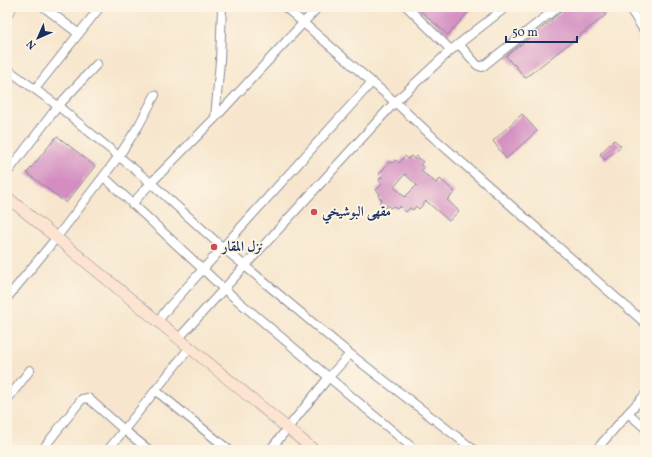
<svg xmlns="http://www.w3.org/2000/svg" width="652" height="457" font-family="Vollkorn,Amiri,serif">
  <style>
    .building { fill: #d38dc1; fill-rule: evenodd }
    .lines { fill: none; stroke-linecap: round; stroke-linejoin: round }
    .street-casing { stroke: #898a96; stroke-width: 10 }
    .secondary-casing { stroke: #898a96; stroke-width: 12 }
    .street { stroke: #fff; stroke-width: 8 }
    .secondary { stroke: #fde4d1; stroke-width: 11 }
    .poi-dot { fill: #d1495b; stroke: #fcf5e5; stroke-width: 1.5 }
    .labels { text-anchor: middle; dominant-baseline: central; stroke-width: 4; stroke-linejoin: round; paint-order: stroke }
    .poi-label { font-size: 14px; font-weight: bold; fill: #1b2f5e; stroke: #fcf5e5; text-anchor: start }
  </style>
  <rect width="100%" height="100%" fill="#fcf5e5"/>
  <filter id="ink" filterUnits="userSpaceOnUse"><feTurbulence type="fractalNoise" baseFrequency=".025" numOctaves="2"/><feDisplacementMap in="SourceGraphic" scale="8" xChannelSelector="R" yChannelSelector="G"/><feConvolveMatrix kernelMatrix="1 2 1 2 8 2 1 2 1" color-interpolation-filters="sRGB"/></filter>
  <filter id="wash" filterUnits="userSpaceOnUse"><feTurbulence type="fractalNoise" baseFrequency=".012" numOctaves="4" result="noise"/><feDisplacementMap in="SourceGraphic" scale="16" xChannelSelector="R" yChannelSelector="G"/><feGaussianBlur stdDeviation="0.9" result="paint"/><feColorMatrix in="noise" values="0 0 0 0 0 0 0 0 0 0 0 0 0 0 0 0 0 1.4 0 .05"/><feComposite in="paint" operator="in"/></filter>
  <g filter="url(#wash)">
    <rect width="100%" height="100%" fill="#f7e6cd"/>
    <g id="blocks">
      <path class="building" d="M416,7h57l-25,28z
        M563,7h37l6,8 -81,63 -11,-14 -1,1 -7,-9 46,-36v-1l10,-8z
        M522,114l15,17 -31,28 -13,-18z
        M57,136l38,30 -29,37 -39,-30z
        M614,140l7,6 -16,14 -5,-6z
        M405,156l3,3 3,-3 3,3 3,-3 6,6 -3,2 4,4 -3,3 15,12 4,-4 15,13 -8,8 12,11 -10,10 -23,-20 -7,8 -3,-3 -3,4 -3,-2 -4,4 -6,-6 -3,3 -4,-3 -2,2 -4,-3 -2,3 -6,-5 3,-3 -4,-4 2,-2 -4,-4 6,-6 -3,-4 3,-3 -3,-3 11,-13 2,3 4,-4 3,3zM405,174l12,11 -12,12 -11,-10z"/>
    </g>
  </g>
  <g filter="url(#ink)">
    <use href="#blocks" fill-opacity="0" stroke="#898a96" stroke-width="1"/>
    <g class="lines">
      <g class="street-casing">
        <path id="street" d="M44,7l35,27
          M285,7l110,95 39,36 211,185
          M407,7l44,43
          M629,7l16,25
          M459,44l18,21 5,2 76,-60
          M7,69l51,37 93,77 71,64 23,19 105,88 124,96
          M35,89l65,-82
          M215,118l5,-57 2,-54
          M7,173l51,-67 39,-42
          M104,177l120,112 191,161
          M132,204l19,-21 64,-65 103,-111
          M7,298l50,-61 62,-81 20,-31 16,-30
          M158,321l10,-13 204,-226
          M179,338l216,-236 56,-52 55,-43
          M155,390l74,60
          M7,400l23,-30
          M628,413l17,15
          M42,450l40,-51 6,-1 36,32 25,20
          M108,450l82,-103
          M270,450l59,-73 21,-23
          M596,450l32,-37 17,-18"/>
      </g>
      <g class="secondary-casing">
        <path id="secondary" d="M7,13l5,-6
          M7,197l307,253"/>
      </g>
      <use href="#street" class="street"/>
      <use href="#secondary" class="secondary"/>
    </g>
  </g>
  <g class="poi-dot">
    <circle cx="314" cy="212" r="4"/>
    <circle cx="214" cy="247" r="4"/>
  </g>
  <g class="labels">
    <g class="poi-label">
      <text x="322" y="212">مقهى البوشيخي</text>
      <text x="222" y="247">نزل المقار</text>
    </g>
  </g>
  <rect width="652" height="457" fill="none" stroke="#fcf5e5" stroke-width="24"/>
  <g transform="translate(38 38) rotate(225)" stroke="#fcf5e5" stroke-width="3" paint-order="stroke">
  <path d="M0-3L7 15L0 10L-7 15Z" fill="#1b2f5e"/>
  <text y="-6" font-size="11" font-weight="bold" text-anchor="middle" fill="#1b2f5e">N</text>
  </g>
  <path d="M506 36v6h71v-6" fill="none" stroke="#1b2f5e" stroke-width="2"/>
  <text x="512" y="36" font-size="12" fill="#1b2f5e" stroke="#fcf5e5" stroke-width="3" paint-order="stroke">50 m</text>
</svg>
